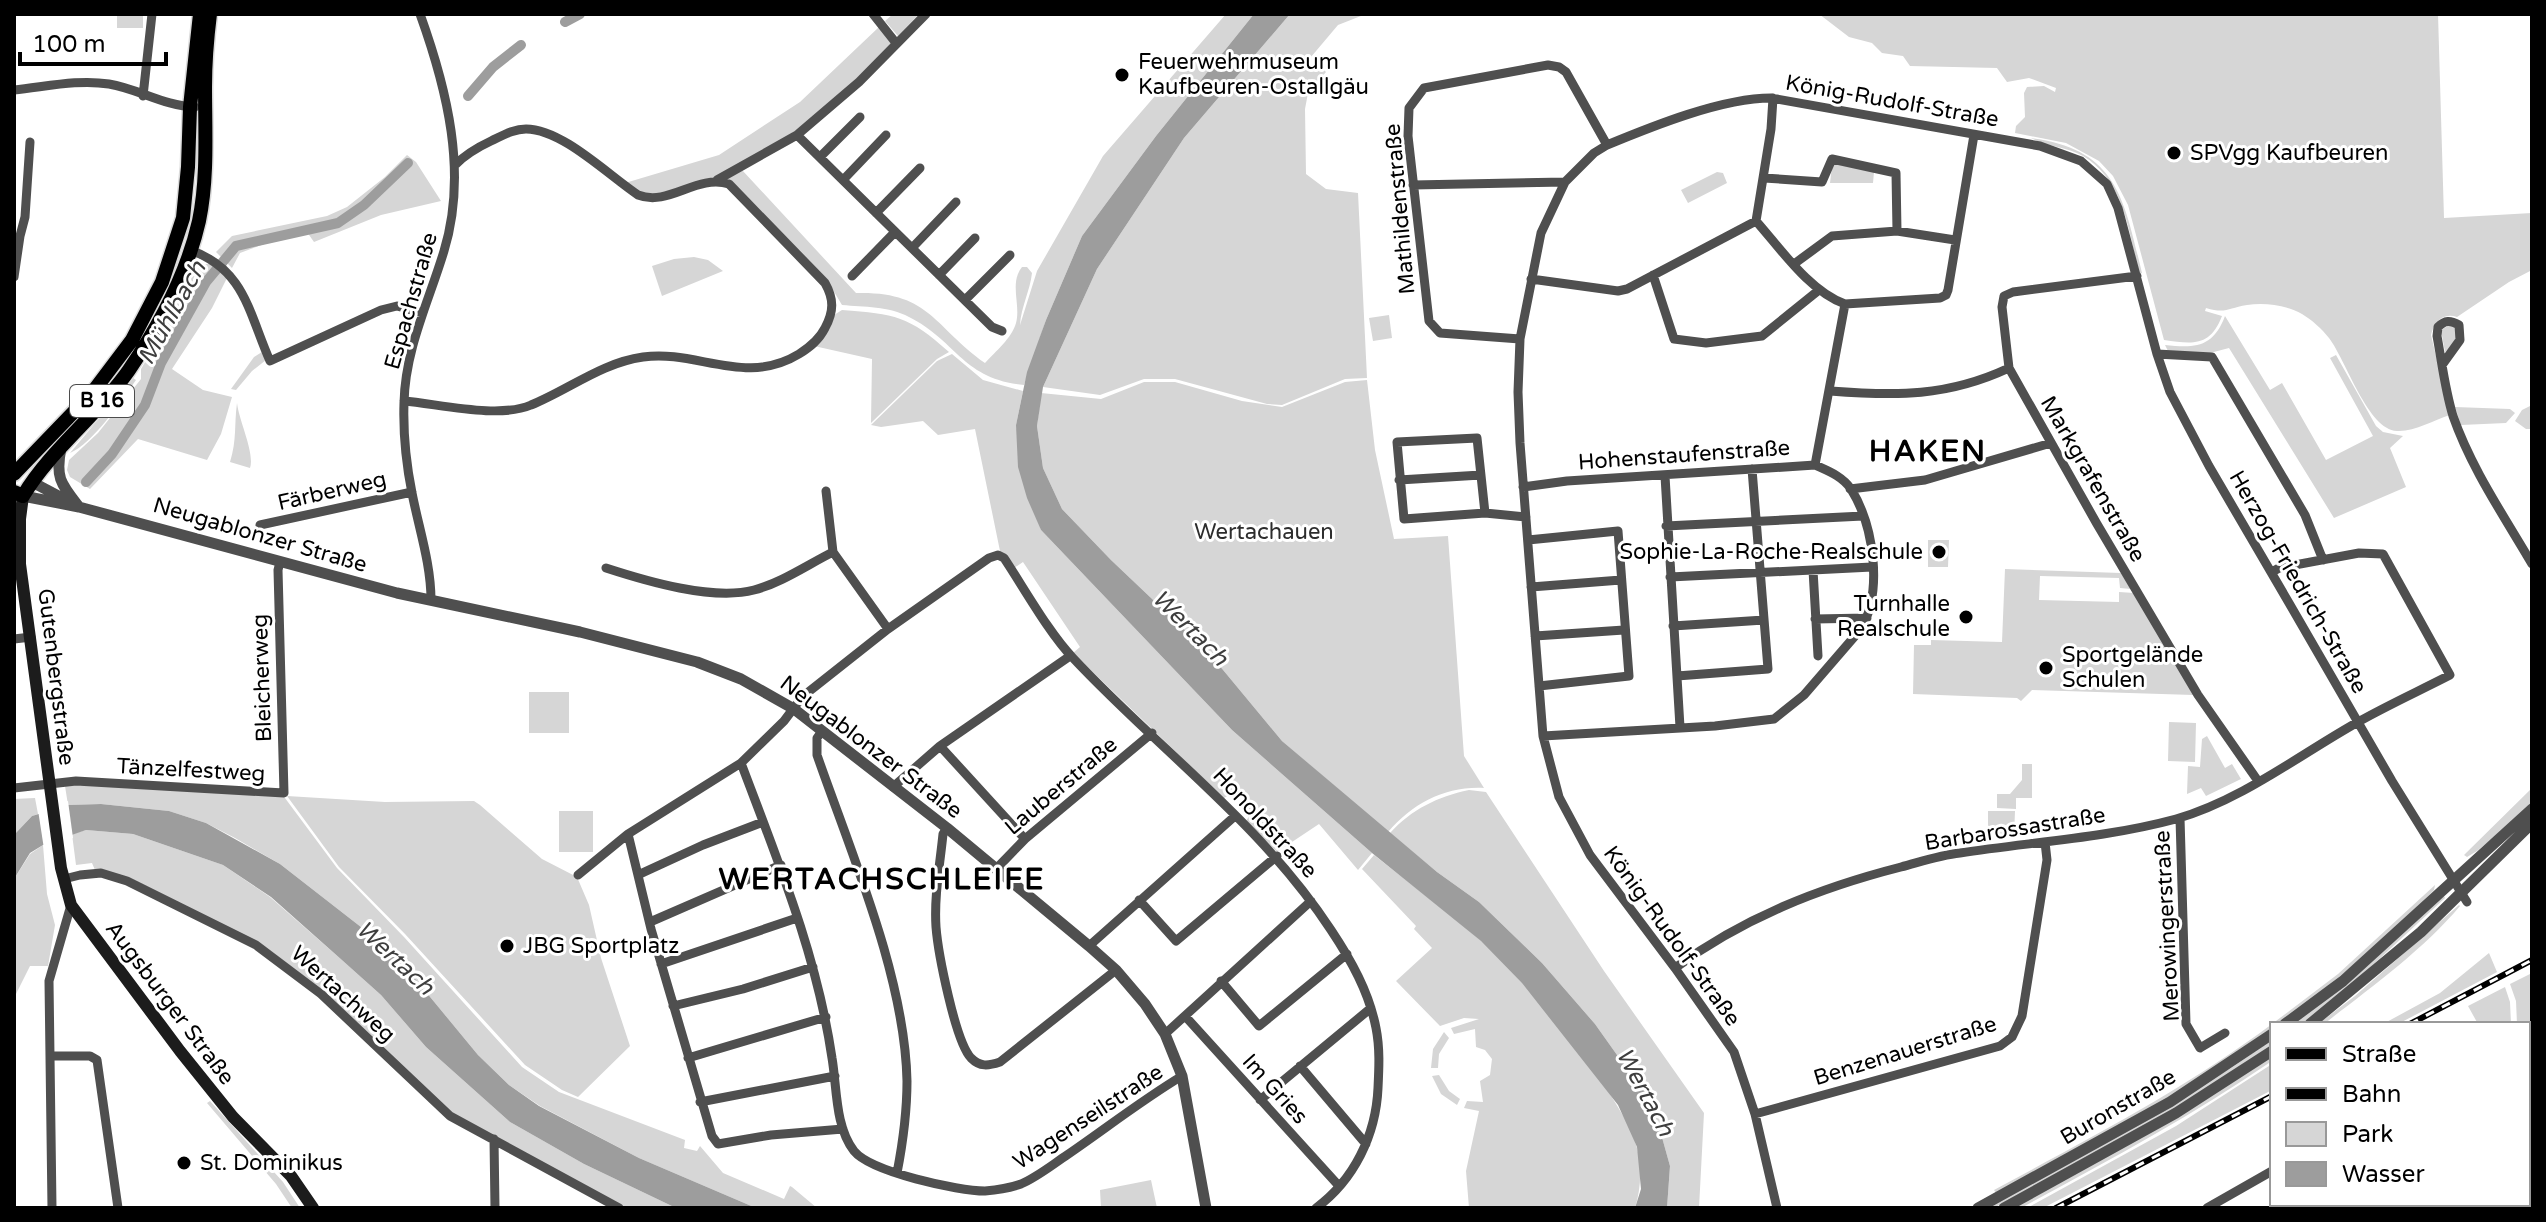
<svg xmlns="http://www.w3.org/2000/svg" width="2546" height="1222" font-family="'Varela Round',sans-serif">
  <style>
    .green { fill: #d6d6d6 }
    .water { fill: #9d9d9d }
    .pier { fill: #fff }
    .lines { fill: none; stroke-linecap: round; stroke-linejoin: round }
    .canal { stroke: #9d9d9d; stroke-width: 10 }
    .primary-casing { stroke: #dbdbdb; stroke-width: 17 }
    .minor { stroke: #4f4f4f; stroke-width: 9 }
    .tertiary { stroke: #4f4f4f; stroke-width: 11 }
    .secondary { stroke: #1c1c1c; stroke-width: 12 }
    .primary { stroke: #000; stroke-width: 14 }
    .rail-casing { stroke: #000; stroke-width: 6 }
    .rail { stroke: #fff; stroke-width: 3; stroke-dasharray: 9; stroke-linecap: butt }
    .poi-dot { fill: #000; stroke: #fff; stroke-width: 3 }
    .labels { text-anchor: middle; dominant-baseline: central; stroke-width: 6; stroke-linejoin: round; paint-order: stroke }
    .shield { fill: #fff; stroke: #4c4c4c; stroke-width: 2 }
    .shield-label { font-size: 20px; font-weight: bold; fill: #000 }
    .poi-label { font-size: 22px; fill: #000; stroke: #fff; text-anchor: start }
    .street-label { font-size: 22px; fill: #000; stroke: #fff }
    .park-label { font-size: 22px; fill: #2d2d2d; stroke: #fff }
    .water-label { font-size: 24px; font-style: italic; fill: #3e3e3e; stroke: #fff }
    .district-label { font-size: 30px; font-weight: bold; letter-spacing: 2px; fill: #000; stroke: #fff }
  </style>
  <rect width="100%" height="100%" fill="#fff"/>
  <path class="green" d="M117,14h26v14h-26z
    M893,14h26l-21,22 -13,-15z
    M1226,14h28l-98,122 -74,100 -36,84 -22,65c-62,-6 -67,-44 -115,-68 -20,-11 -45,-10 -67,-12l-15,-25 -102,-101 17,-9 114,123c74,-2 77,33 129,70 10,-11 27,-25 31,-40 5,-18 -7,-40 6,-56h5l5,6c-2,18 -11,34 -12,52l17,-54 66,-115z
    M1290,14h76l-28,11 -27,32 15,15 -18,21 -3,16 1,65 20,15 32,4 9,185 -22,1 -63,26 -15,-1 -92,-25h-31l-44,16 -57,-8 54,-118 87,-131z
    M1819,14h619l6,204 88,-5v57l-23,12 -52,35c-14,-5 -23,5 -26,18l19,80c-16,5 -36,17 -53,16 -29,-1 -51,-71 -68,-93 -7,-9 -17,-18 -27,-24 -16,-9 -38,-12 -55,-9 -19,3 -21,9 -41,3l-1,3 17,5c-12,31 -29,28 -58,24l-36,-135 -15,-29 -14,-15 -33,-18 -51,-10 1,-7 9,-9 -1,-24 3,-6 17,-1 11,6 1,-4 -27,-10 -22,4 -10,-14 -87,-2 -7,-10 -21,-3 -10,-10 -23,-6z
    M879,27l13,17c-53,52 -102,100 -172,131 -19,9 -44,14 -64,21h-9l-22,-13 94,-28 81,-53z
    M2031,138c87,11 93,62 111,135l-3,1c-10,-42 -15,-94 -56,-118 -16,-9 -39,-10 -52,-18z
    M407,155l9,7 25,39 -60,14 -67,27 -7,-10 -27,6 -40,15 -8,15 -16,-16 16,-16 95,-20 20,-9 38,-30z
    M1836,164l38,8 -1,11h-43l2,-17z
    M1717,172l6,1 4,10 -39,20 -7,-13z
    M694,257l14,3 15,11 -61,25 -10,-30 22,-7z
    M199,264h11l17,14 -15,30 -40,61 31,21 29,7 -11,37 -14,26 -69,-21 -48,50 -20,-12 -3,-7 2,-10 29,-27 43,-54v-10l27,-46 24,-51z
    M842,310c53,4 67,6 107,42l-12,7 -66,64 1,-64 -58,-13 20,-31z
    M1389,315l3,23 -19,3 -4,-23z
    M2225,316l45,74 12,-7 44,77 47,-24 -43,-78 6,-3 40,71 7,6 20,4 -13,12 16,39 -72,31 -105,-170 -19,5 -42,-2 -3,-6c30,3 48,3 60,-29z
    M2451,324l7,8 -5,14 -8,6 -4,-22z
    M262,352l4,8 -14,11 -16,19 -5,-1 23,-32z
    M952,354l31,26 40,11 -7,34 25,105 191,200 140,123 -14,17 -39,-46 -42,28 -31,-31 6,-9 -19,-19 -9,5 -151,-145 7,-6 -57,-85 -9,6 -14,-17 -25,-122 -37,6 -15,-14 -42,6 -10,-2 66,-64z
    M133,378l3,2c-15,22 -43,63 -66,73z
    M1367,380l8,70 19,89 54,-3 16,220 20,32c-38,-2 -71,15 -96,44l-106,-91 -73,-88 -98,-93 -49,-51 -19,-41 -6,-42 4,-33 60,6 43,-17h31l67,19 40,6 63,-25z
    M237,403c2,18 18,50 13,65l-20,-6c7,-23 4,-37 7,-59z
    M2532,405v24h-6l-11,-8 7,-11z
    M2455,407l55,2 5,4 -9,10 -45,2z
    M1928,540h21l-1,27h-20z
    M2005,569l116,4 10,16 -11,-1 -1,-10 -79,-2 -1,24 80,2v-10l15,1 60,102 -162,-5 -11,11 -4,-3 -104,-4 1,-49h17v-5l71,2z
    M529,692h40v41h-40z
    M2169,722l27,1 -1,39 -27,-1z
    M2207,736l18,32 7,-4 9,15 -35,17 -5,-8 -14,6 1,-28 12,1 2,-28z
    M2022,764h10v34h-16v11l-19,-1v-14h13l12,-14z
    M75,785l207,9 55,74 67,69 118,130 37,25 126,48 -1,8 13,3 3,-5 23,27 61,26 6,-13 2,1 25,21h-61l-117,-50 -99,-52 -31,-21 -31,-30 -85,-103 -113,-88 -45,-26 -29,-15 -37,-12 -68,-7 -33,1 -3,-19z
    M2532,788v17l-55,46 -10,6 -3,-2z
    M1469,790l17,2 118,179 100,142 -5,95h-32l3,-42 -12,-43 -18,-46 -18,-15 -27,-38 -53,-61 -63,-61 -42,-30 -47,-39c22,-24 47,-36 79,-43z
    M287,796l98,6 89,-1 6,4 62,54 35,18 12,28 12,53 29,88 -52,51 -16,-7 -37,-25 -120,-131 -66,-67z
    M35,798l3,16 -6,2 -18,19v-36z
    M559,811h34v41h-34z
    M1988,811h27l-1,25h-15v-8h-11z
    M86,830l47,4 90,31 47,32 73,64 38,34 45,52 84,75 74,42 92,44h-54l-171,-94 -128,-123 -51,-39 -177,-82 -3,-7 -16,2 -4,-31z
    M43,845l4,49 8,31 -7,41h-18l-16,32v-119l16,-25z
    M1374,855c35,28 71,55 105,84 42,36 145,157 158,209 5,19 4,41 -2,60h-166l-3,-37 13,-60 -15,-3 3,-7 16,1 -3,-21 10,-6 2,-16 -7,-9 -9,-3 -1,-18 -21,5 -3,-6 28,-9 -15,-1 -24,8 -44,-45 36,-33 -18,-19 2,-3 -54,-57z
    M2435,885l-1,5c-47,50 -100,92 -155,134h-7l66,-50z
    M2444,896l1,2 -97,90 -46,36h-8z
    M2459,905l1,1c-38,45 -90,82 -136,118h-6l37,-28z
    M2489,953l8,19 -99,52h-15l57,-31z
    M2532,973v150l-4,-7v-92h-11l-1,-23 -6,-17z
    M2505,987l5,15 1,22h-33l-10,-18z
    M2272,1024v5l-104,70 -172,94 -2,-3c96,-52 191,-101 278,-166z
    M1444,1032l5,6 -10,16 -1,14h-7l2,-19z
    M2272,1040v6l-97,63 -181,99h-8l245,-140z
    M2272,1056v5c-80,55 -166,101 -251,147h-9z
    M2272,1064v26l-229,118h-16l149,-82z
    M1439,1075l10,16 11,8 -3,6 -16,-11 -9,-18z
    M210,1101l73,81 17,26h-8l-16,-24 -69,-81z
    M1151,1180l6,28h-56l-1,-18z"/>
  <path class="water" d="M1254,14h36l-106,124 -87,131 -54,118 -6,39 6,42 19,41 49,51 98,93 73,88 155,131 42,30 63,61 53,61 27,38 18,15 18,46 12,43 -3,42h-32l6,-19 -4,-42 -19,-42 -96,-122 -41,-42 -109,-88 -140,-123 -191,-200 -14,-32 -9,-31 -2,-42 11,-53 19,-52 36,-84 74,-100z
    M101,804l68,7 37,12 74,41 113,88 85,103 31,30 30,21 100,52 117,50h-80l-92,-44 -74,-42 -84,-75 -45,-52 -38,-34 -72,-64 -48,-32 -90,-31 -47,-4 -43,15 -13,8 -16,26v-44l18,-19 36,-11z"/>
  <path class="pier" d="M68,801l5,37 -29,11 -6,-39z"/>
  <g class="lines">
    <path class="canal" d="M565,22l15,-8
      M468,96l25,-29 28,-22
      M86,482l26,-28 33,-49 16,-42 45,-81 30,-36 102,-23 26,-18 44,-42"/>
    <g class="primary-casing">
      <path id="primary" d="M14,474l78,-81 40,-53 30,-58 21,-64 5,-51 2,-60 10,-93
        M14,492l9,4c28,-47 75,-81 106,-126 30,-44 58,-96 70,-149 9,-43 6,-90 6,-134 0,-24 2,-49 5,-73"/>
    </g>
    <path class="minor" d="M420,14c27,75 48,159 24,237 -15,50 -39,98 -40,152 -1,30 2,60 8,90 7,36 19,71 19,107
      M873,14l23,29
      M14,90c31,-3 64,-11 95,-6 30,5 55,22 86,23
      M143,96l9,-82
      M797,135l195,192 10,4
      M820,157l40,-40
      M1764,178l58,4 10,-23 64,14 1,58
      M717,180l80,-45 62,-53 67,-68
      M843,180l43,-45
      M1413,185l152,-3
      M876,213l44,-45
      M1756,221c24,27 54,71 89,83l95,-6 6,-3 2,-5 26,-155
      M1756,221l15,-92 2,-31
      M912,248l44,-46
      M190,250c55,19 59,64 80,111l111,-51 16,-4 25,7
      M1794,264l38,-28 65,-5 58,9
      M939,275l36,-37
      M1653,275l21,64 32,4 56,-7 57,-46
      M852,276l43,-44
      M2137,276l-124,16 -9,4 -2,11 7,61 88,156 101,171 60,86
      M14,277l6,-41 5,-19 5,-75
      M1531,279l87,12 9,-2 129,-68
      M965,300l45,-45
      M1520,339l-80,-6 -11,-12 -21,-185 1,-28 15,-20 124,-23 11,2 7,5 41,73
      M2157,354l55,3 93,158 18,45
      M2442,365l18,-25 -1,-15c-9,-5 -14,-5 -21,2l-1,9c5,27 8,54 16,80 18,52 51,100 79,148
      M1830,391c66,5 117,6 179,-23
      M404,401c35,3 95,18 127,4 39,-16 70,-42 112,-48 53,-8 102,30 156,-3 11,-7 20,-14 26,-26 9,-17 9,-29 0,-45l-96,-99c-33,-10 -60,23 -91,11 -30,-20 -76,-66 -112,-66 -13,0 -24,7 -35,12 -15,7 -25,13 -36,24
      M1815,465l30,-161
      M1665,476l15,251
      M1399,480l82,-5
      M1523,487l44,-6 248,-16c13,6 27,11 36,24 23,37 32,102 10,140l-57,66 -30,24 -59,7 -172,10
      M1850,489l75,-9 126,-37
      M826,491l7,61 55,77
      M1485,513l-8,-75 -80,4 7,77 81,-6 41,4
      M260,525l152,-33
      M1666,526l197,-10
      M1528,540l90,-9 11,145 -90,10
      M606,568c40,13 107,33 148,22 27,-7 53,-25 79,-38
      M1813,570l5,86
      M1670,577l202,-10
      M1531,587l90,-7
      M1815,619l52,-1
      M1673,626l91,-6
      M1535,636l89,-6
      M14,639l17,-2
      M1677,676l91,-7 -16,-200
      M822,731l-5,7v17c34,98 88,222 90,326 0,30 -4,61 -10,92
      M940,746l85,93
      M741,763c36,96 76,192 91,295 5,29 3,69 22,93 17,21 104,40 131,40 12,-1 25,-3 36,-7 16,-7 31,-19 46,-29 38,-26 75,-55 115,-79
      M893,787l47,-41 130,-90
      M14,788l62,-7 208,12 -6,-223 2,-8
      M2180,818l6,206 14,24 25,-15
      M947,828l-4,6c-3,30 -9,62 -7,93 2,25 19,114 35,131 9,9 17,8 29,4l116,-92
      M996,869l29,-30 127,-106
      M640,874l63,-29 60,-23
      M578,875l50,-41
      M64,879l16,-4 21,-2 26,8 129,64 65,49 129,122 169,92
      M1139,900l37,41 101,-85
      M650,922l131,-57
      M1089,946l146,-130
      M661,964l136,-46
      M1675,968c68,-50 144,-80 226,-101 19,-5 39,-12 59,-14 72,-11 146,-15 216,-34 66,-19 123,-64 182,-97 30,-17 61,-31 92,-47l-67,-121 -24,-1 -80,15 -7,4
      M1221,981l38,45 88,-72
      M673,1006l70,-17 70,-22
      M1185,1016l154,170
      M1165,1034l146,-133
      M52,1056h38l7,4 21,148
      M688,1058l138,-41
      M1300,1066l66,78
      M1260,1100l111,-92
      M700,1102l135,-26
      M1755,1114l245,-68 12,-9 10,-21 25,-156 -2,-18
      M843,1129l-72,6 -53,9 -6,-8 -61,-207 -23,-95 113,-71 43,-42 18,-24 86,-68 101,-71 9,-3 6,3c20,30 45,75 69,100 85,91 188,165 258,272 20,30 38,62 45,98 4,20 3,40 2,60 -2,47 -24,92 -62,120
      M494,1139l1,69
      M2528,1175l4,-2
      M52,1208l-3,-227 22,-76
      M1777,1208l-22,-94 -21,-62 -59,-84 -85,-113 -31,-58 -16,-61 -23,-293 -2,-51 2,-53 21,-106 24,-51 29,-29 13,-8c46,-19 115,-47 164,-47l269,48 41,15 26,23 11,24 39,146 13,38 39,74 80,137 103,178 75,121
      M2207,1208l65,-37
      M2382,1208l6,-4
      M2475,1208l6,-4"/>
    <path class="tertiary" d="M61,448c-6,30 0,36 18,59
      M32,482l36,19
      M23,496l56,11 318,86 183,39 117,30 44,17 53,30 153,119 142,118 27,24 29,34 20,30 17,42 24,132
      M2285,1024l58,-43 189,-172
      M2310,1024l111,-92 111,-109
      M1978,1208l192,-106 102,-68
      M2004,1208l172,-95 96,-62"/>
    <path class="secondary" d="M23,496l-3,23v45l41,304 10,37 109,146 53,66 58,59 22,32"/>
    <use href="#primary" class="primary"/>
    <g class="rail-casing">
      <path id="rail" d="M2410,1024l122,-64
        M2056,1208l216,-112"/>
    </g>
    <use href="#rail" class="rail"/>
  </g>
  <g class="poi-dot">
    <circle cx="1122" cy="75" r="8"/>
    <circle cx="2174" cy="153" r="8"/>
    <circle cx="1939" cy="552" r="8"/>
    <circle cx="1966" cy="617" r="8"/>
    <circle cx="2046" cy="668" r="8"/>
    <circle cx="507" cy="946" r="8"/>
    <circle cx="184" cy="1163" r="8"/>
  </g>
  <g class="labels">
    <rect class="shield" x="70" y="385" width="64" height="32" rx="6"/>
    <g class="shield-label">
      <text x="102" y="401">B 16</text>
    </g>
    <g class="poi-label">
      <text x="1138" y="62">Feuerwehrmuseum<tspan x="1138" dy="25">Kaufbeuren-Ostallgäu</tspan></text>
      <text x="2190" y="153">SPVgg Kaufbeuren</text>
      <text x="1923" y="552" text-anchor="end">Sophie-La-Roche-Realschule</text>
      <text x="1950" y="604" text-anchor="end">Turnhalle<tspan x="1950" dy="25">Realschule</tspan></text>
      <text x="2062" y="655">Sportgelände<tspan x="2062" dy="25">Schulen</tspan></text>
      <text x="523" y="946">JBG Sportplatz</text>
      <text x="200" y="1163">St. Dominikus</text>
    </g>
    <g class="street-label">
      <text transform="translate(1892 101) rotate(10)">König-Rudolf-Straße</text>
      <text transform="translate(1400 209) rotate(-95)">Mathildenstraße</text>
      <text transform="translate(411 301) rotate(-74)">Espachstraße</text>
      <text transform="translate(1684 455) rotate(-4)">Hohenstaufenstraße</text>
      <text transform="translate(2093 479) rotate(60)">Markgrafenstraße</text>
      <text transform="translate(332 491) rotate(-13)">Färberweg</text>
      <text transform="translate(260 535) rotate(16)">Neugablonzer Straße</text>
      <text transform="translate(2298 582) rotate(60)">Herzog-Friedrich-Straße</text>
      <text transform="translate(56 677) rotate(83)">Gutenbergstraße</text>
      <text transform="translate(262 678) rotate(-92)">Bleicherweg</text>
      <text transform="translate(871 747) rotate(37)">Neugablonzer Straße</text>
      <text transform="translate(191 770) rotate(3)">Tänzelfestweg</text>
      <text transform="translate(1061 786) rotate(-40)">Lauberstraße</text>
      <text transform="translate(1265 823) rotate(47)">Honoldstraße</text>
      <text transform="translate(2015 829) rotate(-9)">Barbarossastraße</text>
      <text transform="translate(2167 926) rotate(-93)">Merowingerstraße</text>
      <text transform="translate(1672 936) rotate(54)">König-Rudolf-Straße</text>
      <text transform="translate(343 994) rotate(42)">Wertachweg</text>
      <text transform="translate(170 1003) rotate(53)">Augsburger Straße</text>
      <text transform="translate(1905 1051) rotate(-17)">Benzenauerstraße</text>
      <text transform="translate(1275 1089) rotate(48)">Im Gries</text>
      <text transform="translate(2118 1107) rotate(-30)">Buronstraße</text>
      <text transform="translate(1088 1117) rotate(-33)">Wagenseilstraße</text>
    </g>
    <g class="park-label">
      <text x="1264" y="532">Wertachauen</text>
    </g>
    <g class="water-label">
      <text transform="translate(172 313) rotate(-61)">Mühlbach</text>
      <text transform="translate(1190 628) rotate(45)">Wertach</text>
      <text transform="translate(395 958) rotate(43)">Wertach</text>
      <text transform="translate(1645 1092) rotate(62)">Wertach</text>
    </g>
    <g class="district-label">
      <text x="1928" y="451">HAKEN</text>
      <text x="882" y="879">WERTACHSCHLEIFE</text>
    </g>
  </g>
  <rect width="2546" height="1222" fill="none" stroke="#000000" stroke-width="32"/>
  <rect x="2270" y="1022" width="260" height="184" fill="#ffffff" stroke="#999999" stroke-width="2"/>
  <rect x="2286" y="1048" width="40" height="12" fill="#000000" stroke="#999999" stroke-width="2"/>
  <text x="2342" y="1062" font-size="24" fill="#000000">Straße</text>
  <rect x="2286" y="1088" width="40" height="12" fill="#000000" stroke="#999999" stroke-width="2"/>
  <text x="2342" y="1102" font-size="24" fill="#000000">Bahn</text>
  <rect x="2286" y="1122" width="40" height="24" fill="#d6d6d6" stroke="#999999" stroke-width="2"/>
  <text x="2342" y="1142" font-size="24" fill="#000000">Park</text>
  <rect x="2286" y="1162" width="40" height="24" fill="#9d9d9d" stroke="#999999" stroke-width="2"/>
  <text x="2342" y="1182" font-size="24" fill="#000000">Wasser</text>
  <path d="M20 52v12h146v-12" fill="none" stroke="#000000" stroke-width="4"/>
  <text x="32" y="52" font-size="24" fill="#000000" stroke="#ffffff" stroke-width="6" paint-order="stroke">100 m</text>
</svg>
